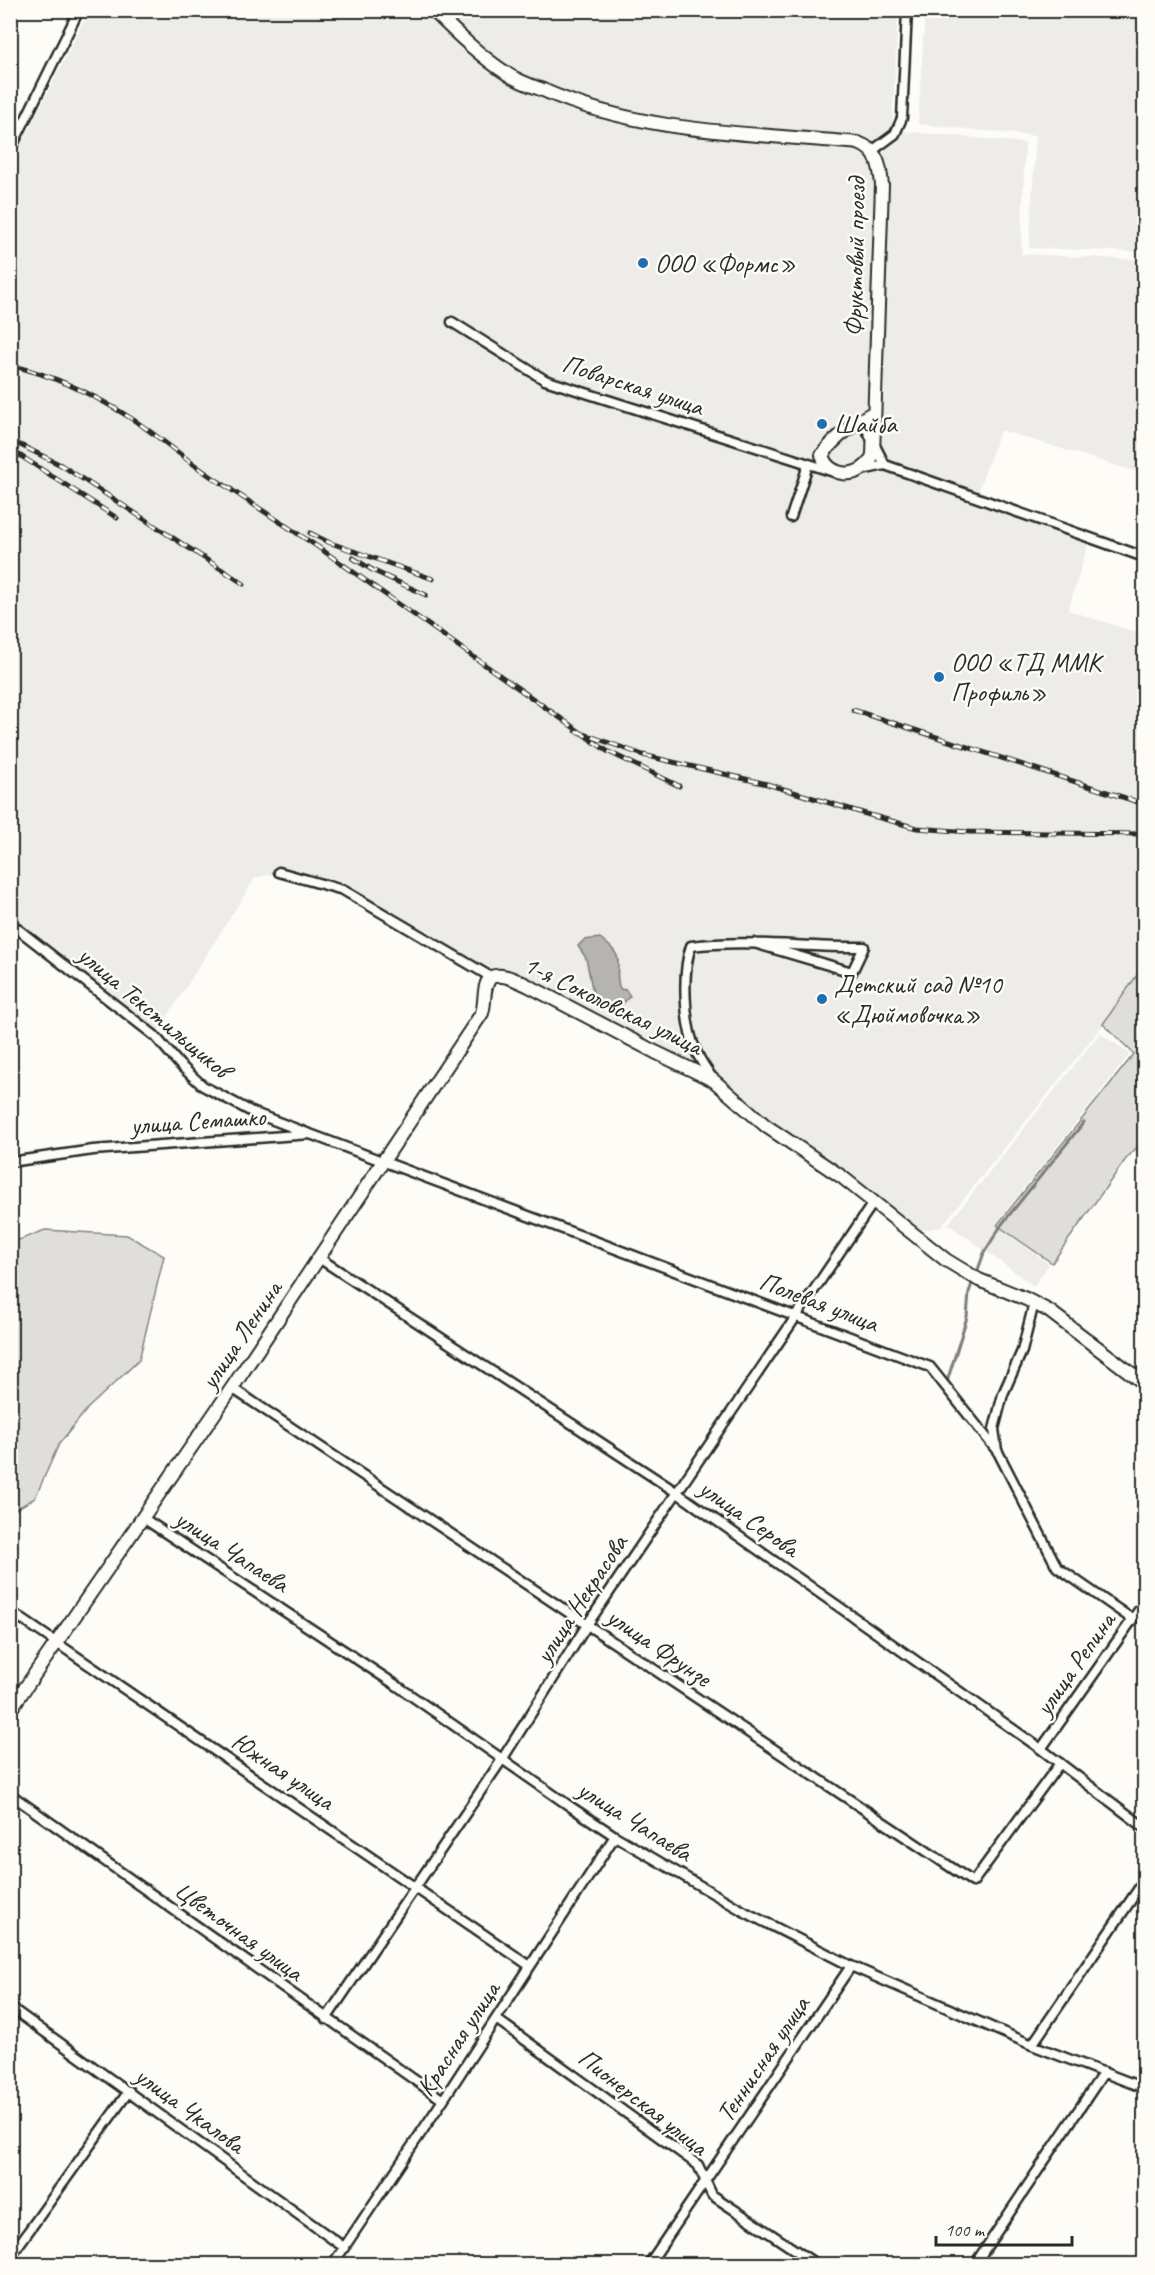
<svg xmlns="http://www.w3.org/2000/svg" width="1155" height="2275" font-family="Caveat,sans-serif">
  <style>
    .built { fill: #edece8 }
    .green { fill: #dfdeda; stroke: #858482; stroke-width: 1.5 }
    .water { fill: #b5b4b1; stroke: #7e7d7b; stroke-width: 1.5 }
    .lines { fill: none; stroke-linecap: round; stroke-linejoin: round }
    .stream { stroke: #7e7d7b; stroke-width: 3 }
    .street-casing { stroke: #2b2b2b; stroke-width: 13 }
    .secondary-casing { stroke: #2b2b2b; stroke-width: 16 }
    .street { stroke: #fdfcf7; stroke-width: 8 }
    .secondary { stroke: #fdfcf7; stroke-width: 12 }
    .rail-casing { stroke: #2b2b2b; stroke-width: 5 }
    .rail { stroke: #fdfcf7; stroke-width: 3; stroke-dasharray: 9; stroke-linecap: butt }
    .poi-dot { fill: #1f6fb2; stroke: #fdfcf7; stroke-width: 2 }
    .labels { text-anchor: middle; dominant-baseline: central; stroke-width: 5; stroke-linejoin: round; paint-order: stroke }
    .street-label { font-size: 26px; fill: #2b2b2b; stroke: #fdfcf7 }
    .poi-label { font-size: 26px; fill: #2b2b2b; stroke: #fdfcf7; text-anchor: start }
  </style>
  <rect width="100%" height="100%" fill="#fdfcf7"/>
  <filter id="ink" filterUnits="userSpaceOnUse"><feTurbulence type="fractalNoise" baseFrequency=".0167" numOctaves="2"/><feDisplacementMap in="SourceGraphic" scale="12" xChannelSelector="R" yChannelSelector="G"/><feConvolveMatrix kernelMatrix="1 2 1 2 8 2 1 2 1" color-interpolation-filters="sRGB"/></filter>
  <g filter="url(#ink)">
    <path class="built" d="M89,11h809l-6,119 133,13 -4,111 123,6v214l-144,-44 -24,67 114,41 -22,72 76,25v327l-37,58 -166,207 -33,5 -181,-140 -200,-107 -36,-8 -148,-87 -64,-18 -24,6 -100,158 -144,-113 -1,-756z
      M925,11h219v241l-115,-4 7,-112 -118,-12z
      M1100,1033l30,21 -135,171 54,39 -15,22 -86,-62z"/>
    <path class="green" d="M1144,965v175l-18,19 -74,104 -55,-38 137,-171 -31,-30z
      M45,1230l82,5 37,21 -25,104 -51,48 -29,36 -24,54 -24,14v-269z"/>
    <path class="water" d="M600,938c31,23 11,25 20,51l6,1 4,6 -10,11 -14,-1 -13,-13 -7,-35 -8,-12 6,-6z"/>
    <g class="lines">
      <path class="stream" d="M976,1275l8,-22 18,-29 82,-102
        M946,1385l21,-68 2,-25 4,-11"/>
      <g class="street-casing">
        <path id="street" d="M10,151l69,-141
          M872,151l23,-17 7,-16 5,-108
          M452,322l93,58 286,91
          M857,422l10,8 18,35
          M885,465l259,92
          M862,470l23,-5
          M791,517l17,-52
          M279,872l64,18 148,87
          M10,923l145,113 25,29 23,21 49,26 55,21
          M713,1079c-6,-9 -13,-18 -17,-28 -12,-26 -14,-79 -5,-105 57,-7 115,2 173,1l-12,25 -98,-29
          M10,1162l83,-12 217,-16 620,233 68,85 59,115 75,52
          M319,1258l357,234 365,257 103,78
          M232,1388l741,494 87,-119
          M997,1451l-3,-22 9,-35 19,-43 12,-48
          M143,1518l253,167 175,122 44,29 130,76 106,54 181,79 112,43
          M10,1611l520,355
          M1041,1749l103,-146
          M10,1794l433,306
          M10,2007l335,241
          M326,2019l177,-261 84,-133 286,-422
          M496,2019l202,146 14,30 104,69
          M1032,2045l112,-164
          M10,2257l119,-166
          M333,2264l110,-164 172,-264
          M649,2264l202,-298
          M975,2264l129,-192"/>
      </g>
      <g class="secondary-casing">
        <path id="secondary" d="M433,10c24,24 48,47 76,65 11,7 23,11 34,15 98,44 210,43 315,53 20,7 22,23 24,42l-9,270c-9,24 -44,25 -51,0 14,-19 32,-31 52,-43
          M10,1710l222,-322 250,-375c4,-12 0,-27 9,-36 13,-4 24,3 36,8l128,67 58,28 53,46 76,51 104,83 33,20 47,19 23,12 95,72"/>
      </g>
      <use href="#street" class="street"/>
      <use href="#secondary" class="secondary"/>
      <g class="rail-casing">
        <path id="rail" d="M10,365c42,10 83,29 119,52 35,22 66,52 102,72
          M10,440l51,25 183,119
          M10,449l107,69
          M224,485l94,62 289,204 72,35
          M310,533l18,9 105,37
          M353,558l21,13 52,24
          M853,710l291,94
          M576,731l67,24 124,29 99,30 51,14 52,4 175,2"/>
      </g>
      <use href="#rail" class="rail"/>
    </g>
  </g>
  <g class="poi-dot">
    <circle cx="643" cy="263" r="6"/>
    <circle cx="822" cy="424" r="6"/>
    <circle cx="939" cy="677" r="6"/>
    <circle cx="822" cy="999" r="6"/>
  </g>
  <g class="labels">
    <g class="street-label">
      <text transform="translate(855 257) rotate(-89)">Фруктовый проезд</text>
      <text transform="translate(633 385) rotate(18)">Поварская улица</text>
      <text transform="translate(613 1005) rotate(26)">1-я Соколовская улица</text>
      <text transform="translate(154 1012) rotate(40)">улица Текстильщиков</text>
      <text transform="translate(198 1121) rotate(-4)">улица Семашко</text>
      <text transform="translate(819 1302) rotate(21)">Полевая улица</text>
      <text transform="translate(241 1335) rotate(-56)">улица Ленина</text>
      <text transform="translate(749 1518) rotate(35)">улица Серова</text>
      <text transform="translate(232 1551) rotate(33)">улица Чапаева</text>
      <text transform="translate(581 1599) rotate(-57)">улица Некрасова</text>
      <text transform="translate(659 1647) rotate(34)">улица Фрунзе</text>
      <text transform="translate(1075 1664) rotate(-55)">улица Репина</text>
      <text transform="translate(283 1771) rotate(34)">Южная улица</text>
      <text transform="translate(635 1821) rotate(32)">улица Чапаева</text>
      <text transform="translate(239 1931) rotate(36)">Цветочная улица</text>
      <text transform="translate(458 2039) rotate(-57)">Красная улица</text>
      <text transform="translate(763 2059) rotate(-56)">Теннисная улица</text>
      <text transform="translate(643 2102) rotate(38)">Пионерская улица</text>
      <text transform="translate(190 2110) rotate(36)">улица Чкалова</text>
    </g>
    <g class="poi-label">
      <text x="655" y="263">ООО «Формс»</text>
      <text x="834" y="424">Шайба</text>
      <text x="951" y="662">ООО «ТД ММК<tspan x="951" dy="30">Профиль»</tspan></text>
      <text x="834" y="984">Детский сад №10<tspan x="834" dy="30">«Дюймовочка»</tspan></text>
    </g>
  </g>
  <rect width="1155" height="2275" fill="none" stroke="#fdfcf7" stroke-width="36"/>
  <rect x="18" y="18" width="1119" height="2239" fill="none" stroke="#2b2b2b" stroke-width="2" filter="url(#ink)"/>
  <path d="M936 2236v9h136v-9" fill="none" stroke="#2b2b2b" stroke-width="3"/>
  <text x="945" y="2236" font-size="18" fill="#2b2b2b" stroke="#fdfcf7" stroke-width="4.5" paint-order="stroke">100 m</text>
</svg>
